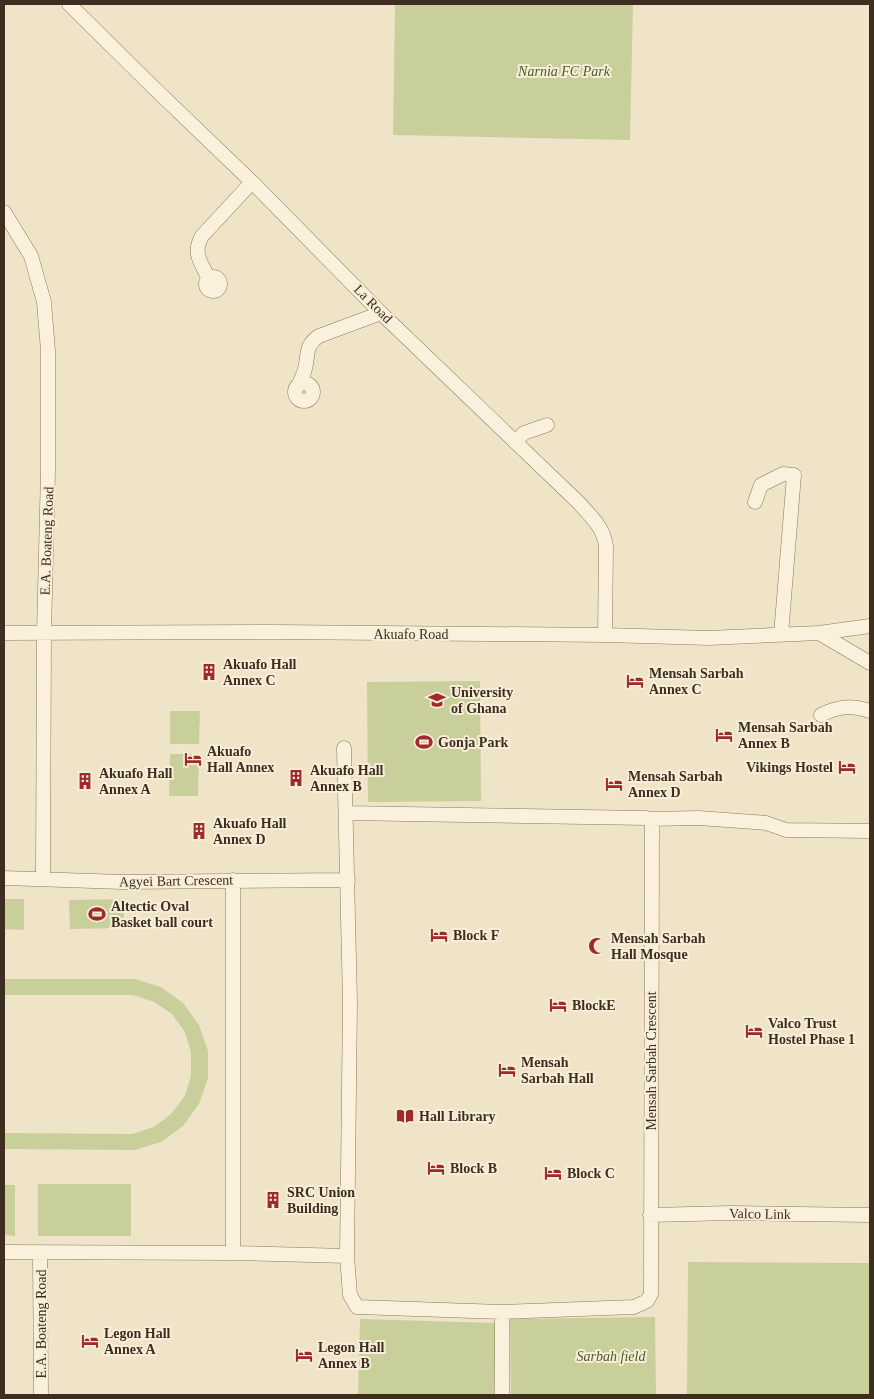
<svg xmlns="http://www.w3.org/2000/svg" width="874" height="1399" font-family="Georgia,serif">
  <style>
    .green { fill: #c9cf9b }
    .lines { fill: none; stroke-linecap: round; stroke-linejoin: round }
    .street-casing { stroke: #8d765c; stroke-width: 15 }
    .street { stroke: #faf1dc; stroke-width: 14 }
    .labels { text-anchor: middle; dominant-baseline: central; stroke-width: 4; stroke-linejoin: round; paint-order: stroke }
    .park-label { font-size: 14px; font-style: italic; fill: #4d5a26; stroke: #f7eed8 }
    .street-label { font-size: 14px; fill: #3d2e20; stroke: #f7eed8 }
    .poi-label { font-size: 14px; font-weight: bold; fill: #3d2e20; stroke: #f7eed8; text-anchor: start }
  </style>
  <rect width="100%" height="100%" fill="#f0e4c8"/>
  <path class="green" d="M395,4h238l-3,136 -237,-5z
    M480,681l1,120 -113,1 -1,-120z
    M170,711h30l-1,33h-29z
    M170,754h29l-1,42h-29z
    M4,899h20v31l-20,-1z
    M124,899v29l-54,1 -1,-29z
    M4,979h131l26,8 22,16 16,22 9,26v27l-9,26 -16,22 -22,16 -26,8 -131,-1v-16l128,1 22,-7 17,-13 14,-18 6,-21v-22l-6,-21 -13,-18 -18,-12 -21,-7h-129z
    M38,1184h93v52h-93z
    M4,1185h11v25h-11z
    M4,1210h11v26l-11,-1z
    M688,1262l182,1v132h-183z
    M655,1317l1,78h-145l-1,-76z
    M360,1319l136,4 -2,72h-136z"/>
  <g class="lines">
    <g class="street-casing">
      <path id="street" d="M69,4l83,82 100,96 129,131 198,190c12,14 24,23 27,43l-1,89
        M4,212l27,44 13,46 4,49v119l-4,163 -1,246
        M206 284a7 7 0 1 1 14 0a7 7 0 1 1-14 0Z
        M209,279c-8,-17 -17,-25 -7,-43l50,-54
        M295 392a9 9 0 1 1 18 0a9 9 0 1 1-18 0Z
        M299,384c3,-6 6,-13 7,-20 2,-13 1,-20 13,-28l62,-23
        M515,442l9,-9 23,-8
        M755,502l6,-17 22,-11 11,1 -13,160
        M4,633l274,-1 327,3 104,3 110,-5 51,-7
        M819,633l51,30
        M821,715c18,-9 30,-10 49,-4
        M344,748l6,254 -3,254 3,39 7,12 145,5 132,-5 13,-6 4,-7 1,-472 -2,-3
        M346,813l300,5 4,1 49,-1 67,5 20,7 84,1
        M4,878l119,4 225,-2
        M233,880v373
        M650,1215l81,-2 139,2
        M4,1252l229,1 114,3
        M40,1252l1,143
        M502,1395v-83"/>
    </g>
    <use href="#street" class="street"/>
  </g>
  <defs>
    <g id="building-bare" transform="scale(1.35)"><path d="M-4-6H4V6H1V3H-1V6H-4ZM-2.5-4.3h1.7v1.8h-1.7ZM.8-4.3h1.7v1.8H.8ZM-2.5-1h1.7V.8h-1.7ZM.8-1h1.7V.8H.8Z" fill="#9e2a2b" stroke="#f7eed8" stroke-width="2.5" paint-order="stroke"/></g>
    <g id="hotel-bare" transform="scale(1.35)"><path d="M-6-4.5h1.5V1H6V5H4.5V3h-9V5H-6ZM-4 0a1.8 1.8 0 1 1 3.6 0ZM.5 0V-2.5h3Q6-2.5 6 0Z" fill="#9e2a2b" stroke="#f7eed8" stroke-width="2.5" paint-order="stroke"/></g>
    <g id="university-bare" transform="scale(1.35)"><path d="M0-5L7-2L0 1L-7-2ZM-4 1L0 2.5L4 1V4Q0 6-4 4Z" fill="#9e2a2b" stroke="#f7eed8" stroke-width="2.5" paint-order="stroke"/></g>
    <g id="stadium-bare" transform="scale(1.35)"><path d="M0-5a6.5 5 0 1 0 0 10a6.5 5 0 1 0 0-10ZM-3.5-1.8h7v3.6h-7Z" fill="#9e2a2b" stroke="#f7eed8" stroke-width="2.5" paint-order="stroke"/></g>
    <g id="mosque-bare" transform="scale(1.35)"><path d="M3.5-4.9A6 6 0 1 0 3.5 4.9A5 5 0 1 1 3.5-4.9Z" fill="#9e2a2b" stroke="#f7eed8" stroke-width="2.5" paint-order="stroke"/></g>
    <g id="library-bare" transform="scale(1.35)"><path d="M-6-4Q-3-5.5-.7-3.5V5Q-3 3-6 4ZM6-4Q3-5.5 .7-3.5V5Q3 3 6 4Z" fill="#9e2a2b" stroke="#f7eed8" stroke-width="2.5" paint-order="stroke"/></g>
  </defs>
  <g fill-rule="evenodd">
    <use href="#building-bare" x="209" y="672"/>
    <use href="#hotel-bare" x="635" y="681"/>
    <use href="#university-bare" x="437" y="700"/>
    <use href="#hotel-bare" x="724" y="735"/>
    <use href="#stadium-bare" x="424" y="742"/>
    <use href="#hotel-bare" x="193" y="759"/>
    <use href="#hotel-bare" x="847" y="767"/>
    <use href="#building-bare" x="296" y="778"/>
    <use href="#building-bare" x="85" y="781"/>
    <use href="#hotel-bare" x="614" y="784"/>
    <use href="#building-bare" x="199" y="831"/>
    <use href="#stadium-bare" x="97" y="914"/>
    <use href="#hotel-bare" x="439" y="935"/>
    <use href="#mosque-bare" x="597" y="946"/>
    <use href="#hotel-bare" x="558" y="1005"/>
    <use href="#hotel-bare" x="754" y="1031"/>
    <use href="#hotel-bare" x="507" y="1070"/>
    <use href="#library-bare" x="405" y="1116"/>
    <use href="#hotel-bare" x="436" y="1168"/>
    <use href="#hotel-bare" x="553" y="1173"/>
    <use href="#building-bare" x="273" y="1200"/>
    <use href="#hotel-bare" x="90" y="1341"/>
    <use href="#hotel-bare" x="304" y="1355"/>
  </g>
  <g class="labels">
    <g class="park-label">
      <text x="564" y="71">Narnia FC Park</text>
      <text x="611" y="1356">Sarbah field</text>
    </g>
    <g class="street-label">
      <text transform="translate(373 304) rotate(45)">La Road</text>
      <text transform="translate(47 541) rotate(-88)">E.A. Boateng Road</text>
      <text x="411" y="634">Akuafo Road</text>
      <text transform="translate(176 881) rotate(-1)">Agyei Bart Crescent</text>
      <text transform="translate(651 1061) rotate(-90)">Mensah Sarbah Crescent</text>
      <text transform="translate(760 1214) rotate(1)">Valco Link</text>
      <text transform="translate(41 1324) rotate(-90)">E.A. Boateng Road</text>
    </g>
    <g class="poi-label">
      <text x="223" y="664">Akuafo Hall<tspan x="223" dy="16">Annex C</tspan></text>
      <text x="649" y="673">Mensah Sarbah<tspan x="649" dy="16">Annex C</tspan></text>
      <text x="451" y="692">University<tspan x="451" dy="16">of Ghana</tspan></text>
      <text x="738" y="727">Mensah Sarbah<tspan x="738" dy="16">Annex B</tspan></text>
      <text x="438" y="742">Gonja Park</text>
      <text x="207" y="751">Akuafo<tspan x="207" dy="16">Hall Annex</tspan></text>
      <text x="833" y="767" text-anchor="end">Vikings Hostel</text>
      <text x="310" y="770">Akuafo Hall<tspan x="310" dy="16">Annex B</tspan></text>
      <text x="99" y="773">Akuafo Hall<tspan x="99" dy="16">Annex A</tspan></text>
      <text x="628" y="776">Mensah Sarbah<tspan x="628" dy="16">Annex D</tspan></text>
      <text x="213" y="823">Akuafo Hall<tspan x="213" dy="16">Annex D</tspan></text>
      <text x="111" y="906">Altectic Oval<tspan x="111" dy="16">Basket ball court</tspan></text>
      <text x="453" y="935">Block F</text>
      <text x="611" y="938">Mensah Sarbah<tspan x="611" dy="16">Hall Mosque</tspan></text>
      <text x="572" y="1005">BlockE</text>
      <text x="768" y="1023">Valco Trust<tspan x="768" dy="16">Hostel Phase 1</tspan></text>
      <text x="521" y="1062">Mensah<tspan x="521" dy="16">Sarbah Hall</tspan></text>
      <text x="419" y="1116">Hall Library</text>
      <text x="450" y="1168">Block B</text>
      <text x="567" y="1173">Block C</text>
      <text x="287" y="1192">SRC Union<tspan x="287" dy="16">Building</tspan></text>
      <text x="104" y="1333">Legon Hall<tspan x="104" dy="16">Annex A</tspan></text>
      <text x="318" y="1347">Legon Hall<tspan x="318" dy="16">Annex B</tspan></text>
    </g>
  </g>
  <rect width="874" height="1399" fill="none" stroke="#3d2e20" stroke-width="10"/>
</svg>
